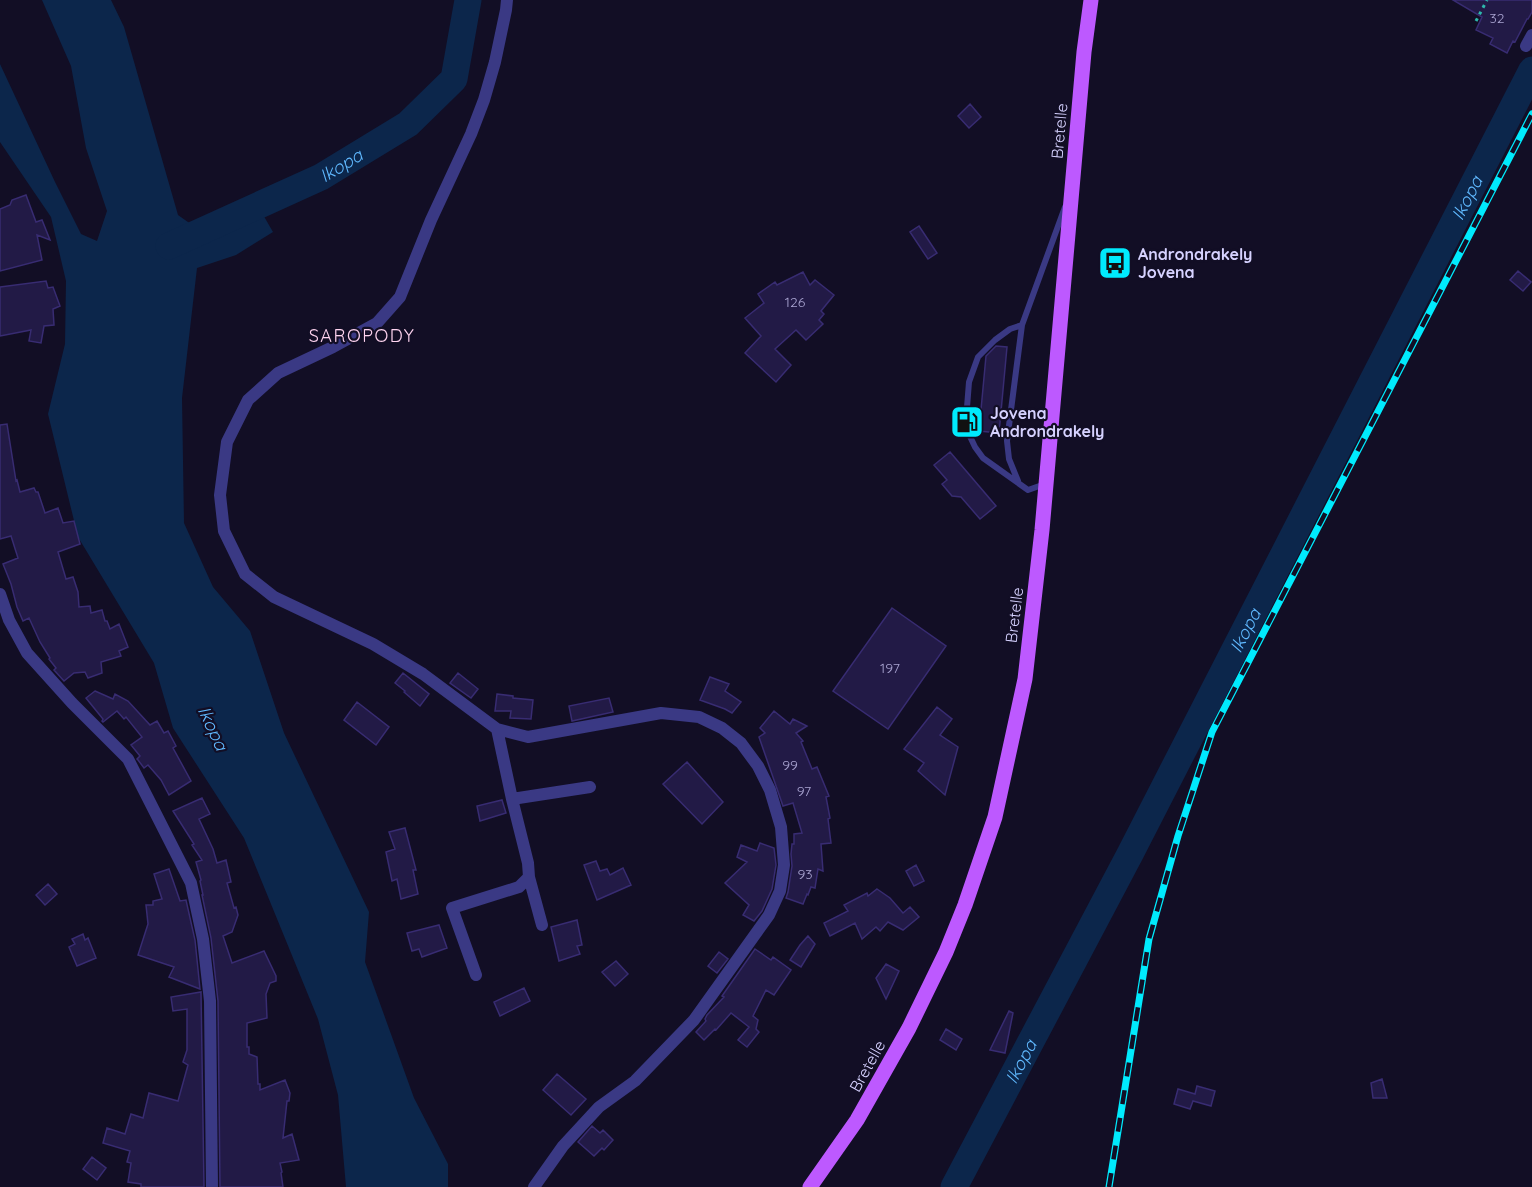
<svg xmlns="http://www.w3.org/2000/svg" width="1532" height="1187" font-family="Quicksand,sans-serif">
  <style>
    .water { fill: #0c264b }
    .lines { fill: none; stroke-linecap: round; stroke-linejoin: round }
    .river { stroke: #0c264b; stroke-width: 27 }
    .building { fill: #221a46; stroke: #382c72; stroke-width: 1.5 }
    .path { stroke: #2eb8ac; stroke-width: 3; stroke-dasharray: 3 4.5; stroke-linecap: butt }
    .lane { stroke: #3a3984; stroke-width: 6 }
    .street { stroke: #3a3984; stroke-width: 12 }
    .primary { stroke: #bd59ff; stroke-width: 15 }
    .rail-casing { stroke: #00eafd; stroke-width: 7 }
    .rail { stroke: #120e25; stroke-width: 4.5; stroke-dasharray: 14; stroke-linecap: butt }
    .labels { text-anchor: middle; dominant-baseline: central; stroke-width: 4.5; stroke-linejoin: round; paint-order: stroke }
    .number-label { font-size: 14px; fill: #a9a4d1 }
    .street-label { font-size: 16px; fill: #d6d2ff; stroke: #120e25 }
    .poi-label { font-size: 16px; font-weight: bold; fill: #d6d2ff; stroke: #120e25; text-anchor: start }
    .water-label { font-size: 18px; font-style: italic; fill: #60b9ff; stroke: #120e25 }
    .neighbourhood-label { font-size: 18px; letter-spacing: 1.5px; fill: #ffd4f0; stroke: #120e25 }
  </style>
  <rect width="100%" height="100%" fill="#120e25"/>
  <path class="water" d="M42,0h69l13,27 54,188 34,24 50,-26 11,19 -37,23 -39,13 -15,130 2,125 29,64 37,44 34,102 85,179 -4,50 49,136 34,66v23h-102l-8,-92 -20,-76 -74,-181 -71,-110 -19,-65 -76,-126 -30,-123 17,-70 1,-63 -15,-64 -51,-75v-78l55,118 26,52 16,7 10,-30 -21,-63 -15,-82z"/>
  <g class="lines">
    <g class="river">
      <path id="s1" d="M169,246l152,-69 87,-53 46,-45 14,-79"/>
      <path id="s2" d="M954,1187l176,-333 402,-784"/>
    </g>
  </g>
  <path class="building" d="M1453,0h79v12l-4,7h-1l-12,23 -2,-1 -6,12 -17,-9 3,-6 -17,-8 6,-13z
    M970,104l11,13 -12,11 -11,-12z
    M26,195l10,27 6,-2 8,20 -13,-5 5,25 -42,11v-62l10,-4 2,-5z
    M919,226l18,27 -9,6 -18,-27z
    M1518,271l13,11 -8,9 -13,-11z
    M803,272l7,13 5,-5 19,15 -13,16 3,3 -5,6 4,4 -17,16 -10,-10 -21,19 16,16 -15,17 -31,-29 16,-17 -16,-18 19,-15 -6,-9 17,-12 2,3z
    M46,281l2,7 5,-1 7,19 -7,3 1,16 -10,1 -3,17 -12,-2 2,-11 -31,6v-49z
    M996,346l11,1 -8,86 -20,-2 7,-75z
    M7,424l9,57 1,-1 3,12 14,-4 2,4h2l7,21 13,-5 5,15 11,-2 6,23 -22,8 8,27 7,-2 5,15 1,15 11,-1 1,7 11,-3 3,11h2l3,8 9,-5 9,23 -9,4 2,5 -20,6 1,11 -14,5 -3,-6 -11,1 -10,8 -10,-11 2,-2 -7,-9 1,-1 -10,-16 -11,-24 -6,3 -6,-14 -6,-23 -8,-20 15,-6 -7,-22 -11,3v-114z
    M950,452l46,54 -16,13 -19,-22 -9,-1 -10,-12 5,-4 -13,-15z
    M892,608l54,38 -58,83 -55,-38z
    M403,673l26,21 -9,12 -16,-14 1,-1 -10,-8z
    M458,673l20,16 -7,9 -21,-15z
    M710,677l19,7 -4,7 16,11 -9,11 -7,-4 -25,-9z
    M95,691l18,8 2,-5 13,7 22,24 7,-4 7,12 4,-2 8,15 -3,2 18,33 -22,14 -8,-15 -13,-15 -4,3 -6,-8 -1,-1 3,-3 -9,-11 11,-8 -16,-20 -2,2 -7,-8 -14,11 -1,-1 1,-2 -17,-21z
    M497,694l16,2v2l20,2 -2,19 -21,-1 1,-7h-16z
    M609,698l4,14 -41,9 -3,-15z
    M357,702l32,25 -13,18 -32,-25z
    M937,707l15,12 -12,16 18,12 -13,48 -27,-24 6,-8 -20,-14z
    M774,711l16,13 3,-5 14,7 -11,7 7,8 -2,1 11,27 5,-2 12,29 -3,1 4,21 -2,1 3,24 -10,1 2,27 -5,-2 -3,19 -4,-1 -3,8 -1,-1 -4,10 -17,-6 2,-6 4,-26 -1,-12 1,-10h2v-10l8,-1 -9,-30 -10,3 -24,-69 6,-4 -5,-5z
    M687,762l36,40 -21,22 -39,-40z
    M202,798l8,16 -11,5 14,30 4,14 9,-3 5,22 -4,1 7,25 2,-1 2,8 -6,17 -9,4 9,27 32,-12 12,25v5l-6,2 -4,11 1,24 -20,5v24h2v7l8,3 1,27h2v6l25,-10 5,13 -1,8h-2l-4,37 9,-4 7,26 -19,3 2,9 -1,1 2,14h-63l-2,-186 -7,-63 -9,-43h1l-3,-14 1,-1 -5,-18 6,-2 -10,-15 2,-1 -21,-33z
    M502,800l4,13 -26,8 -3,-15z
    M405,828l11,42h-3l5,24 -17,5 -4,-20 -5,2 -6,-29 9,-3 -6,-17z
    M760,843l14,5 2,17 -4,24 -10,22 -8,10 -11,-6 6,-10 -24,-22 22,-21 -10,-5 4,-12 16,6z
    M596,861l4,10 7,-2 3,6 13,-7 8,17 -34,15 -13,-35z
    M916,865l8,16 -10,5 -8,-15z
    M169,869l11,32 6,-1 9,40 5,49 -31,-12 5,-10 -36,-12 10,-31 -2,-19h7v-4l9,-2 -8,-25z
    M48,884l9,10 -12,11 -9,-10z
    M877,889l13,9 13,15 7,-6 9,10 -16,13 -15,-8 -8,9 -4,-4 -14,12 -7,-16 -25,13 -6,-13 24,-12 -4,-6 23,-12 1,3z
    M577,920l5,25 -5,1 3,8 -21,7 -8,-34z
    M439,925l8,23 -25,9 -3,-8 -7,2 -5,-18z
    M83,934l2,6 3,-2 8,20 -19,8 -8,-19 6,-3 -3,-5z
    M808,936l7,8 -14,23 -11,-7 10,-15z
    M755,949l16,11 2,-3 18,13 -17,25 -8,-5 -13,26 5,4 -2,9 3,3 -12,15 -9,-7 11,-13 -18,-14 -15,17 -1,-1 -11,11 -8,-8 10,-11 -1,-2 2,-4 17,-18 -2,-1z
    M719,952l9,7 -11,14 -9,-7z
    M616,961l12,13 -13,12 -13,-14z
    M886,964l13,7 -13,28 -10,-21z
    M524,988l6,13 -30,15 -6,-14z
    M201,992l3,195h-63v-3l-13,-2 3,-19 -4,-1 3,-11 -27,-8 4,-15 18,6 6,-20 12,4 6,-25 29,8 10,-36 -5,-3 4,-12v-41l-14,2 -2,-14z
    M1009,1011l4,2 -8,40 -15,-3z
    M946,1029l16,10 -6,11 -16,-10z
    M557,1074l29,25 -15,16 -28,-25z
    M1382,1079l5,19h-14l-2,-15z
    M1197,1086l18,5 -4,15 -18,-5 -3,8 -16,-5 4,-15 17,5z
    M592,1126l8,7 3,-3 10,10 -9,10 -2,-2 -8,8 -16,-14z
    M92,1157l14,11 -9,12 -14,-11z"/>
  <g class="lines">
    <path class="path" d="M1476,21l11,-21"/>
    <path class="lane" d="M1018,481l-9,-22 -2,-18 15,-116
      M1045,484l-17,6 -45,-32 -8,-11 -8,-17 -1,-10 3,-38 9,-25 17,-17 15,-11 12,-4 43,-118"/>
    <path class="street" d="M507,0l-1,10 -11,52 -11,38 -13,34 -40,86 -31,77 -23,26 -44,24 -55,26 -30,27 -21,42 -7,53 4,36 21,43 29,23 99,47 50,30 74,55 31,8 133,-24 38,4 23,11 19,15 17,23 12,24 11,37 3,38 -4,26 -11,24 -75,105 -59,61 -36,26 -36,39 -29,41
      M1526,46l6,-11
      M0,594l9,26 18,33 45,50 56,56 63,124 12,56 7,62 2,186
      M512,799l78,-12
      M529,877l13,48
      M476,975l-24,-67 67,-21 10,-10 -1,-14 -16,-64 -15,-70"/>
    <path class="primary" d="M810,1187l47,-67 52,-92 37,-76 19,-47 30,-88 30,-138 17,-149 42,-478 7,-52"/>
    <g class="rail-casing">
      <path id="rail" d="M1109,1187l40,-248 29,-103 34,-104 320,-618"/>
    </g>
    <use href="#rail" class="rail"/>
  </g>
  <defs>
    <g id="bus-square" transform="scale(1.725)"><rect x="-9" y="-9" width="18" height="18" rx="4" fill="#00eafd" stroke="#120e25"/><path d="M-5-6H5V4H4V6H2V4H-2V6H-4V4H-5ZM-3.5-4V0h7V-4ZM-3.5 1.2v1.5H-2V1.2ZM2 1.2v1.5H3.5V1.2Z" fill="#111"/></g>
    <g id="fuel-square" transform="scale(1.725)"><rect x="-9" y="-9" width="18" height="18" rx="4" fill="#00eafd" stroke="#120e25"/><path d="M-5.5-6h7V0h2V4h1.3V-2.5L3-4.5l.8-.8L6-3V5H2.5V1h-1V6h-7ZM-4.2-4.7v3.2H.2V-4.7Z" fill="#111"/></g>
  </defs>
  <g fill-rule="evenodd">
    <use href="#bus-square" x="1115" y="263"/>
    <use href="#fuel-square" x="967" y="422"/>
  </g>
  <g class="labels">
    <g class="number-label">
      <text x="1497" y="18">32</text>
      <text x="795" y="302">126</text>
      <text x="890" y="668">197</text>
      <text x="790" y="765">99</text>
      <text x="804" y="791">97</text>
      <text x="805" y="874">93</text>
    </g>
    <g class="street-label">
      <text transform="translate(1059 131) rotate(-85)">Bretelle</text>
      <text transform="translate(1014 615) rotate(-83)">Bretelle</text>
      <text transform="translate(867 1066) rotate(-61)">Bretelle</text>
    </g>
    <g class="poi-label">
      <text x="1138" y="254">Androndrakely<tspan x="1138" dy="18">Jovena</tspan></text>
      <text x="990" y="413">Jovena<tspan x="990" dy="18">Androndrakely</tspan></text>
    </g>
    <g class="water-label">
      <text stroke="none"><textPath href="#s1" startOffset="190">Ikopa</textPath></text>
      <text stroke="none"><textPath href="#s2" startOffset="1114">Ikopa</textPath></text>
      <text stroke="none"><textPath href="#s2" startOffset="628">Ikopa</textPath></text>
      <text transform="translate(213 728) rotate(65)">Ikopa</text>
      <text stroke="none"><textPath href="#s2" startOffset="142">Ikopa</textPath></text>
    </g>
    <g class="neighbourhood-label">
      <text x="362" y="335">SAROPODY</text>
    </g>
  </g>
</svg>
